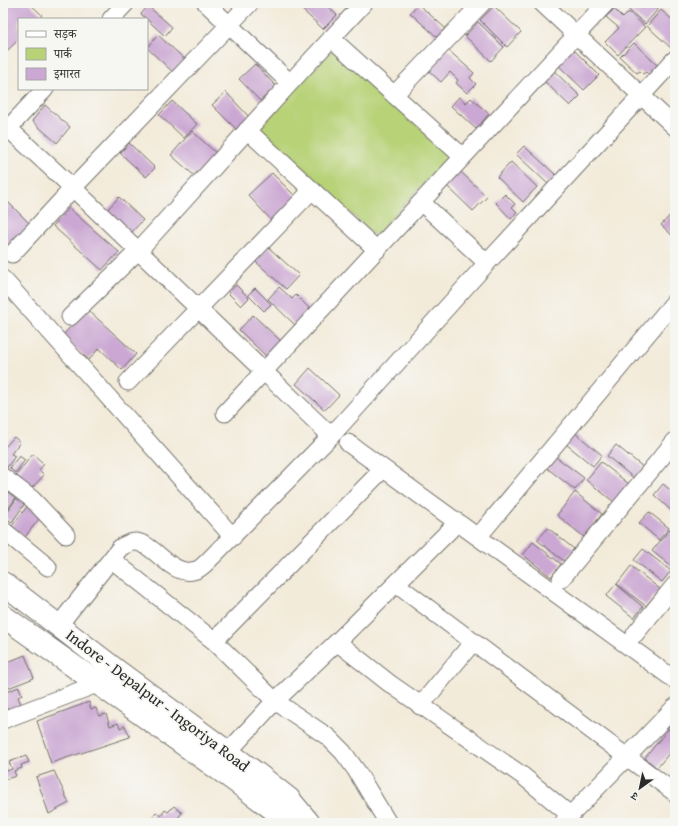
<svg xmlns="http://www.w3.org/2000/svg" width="678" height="826" font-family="'Gentium Book Plus','Noto Serif Devanagari',serif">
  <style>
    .green { fill: #b7d277; stroke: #717e51 }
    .building { fill: #cba7d3 }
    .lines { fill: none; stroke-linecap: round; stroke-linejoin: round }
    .minor-casing { stroke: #716e68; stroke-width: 19 }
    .major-casing { stroke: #716e68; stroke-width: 24 }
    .minor { stroke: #fff; stroke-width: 17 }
    .major { stroke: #fff; stroke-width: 22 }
    .labels { text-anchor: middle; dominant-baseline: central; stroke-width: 3.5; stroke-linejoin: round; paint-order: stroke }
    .street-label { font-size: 16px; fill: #2b2b2b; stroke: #f6f6f2 }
  </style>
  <rect width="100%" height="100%" fill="#f6f6f2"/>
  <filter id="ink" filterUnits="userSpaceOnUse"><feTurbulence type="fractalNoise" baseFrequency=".025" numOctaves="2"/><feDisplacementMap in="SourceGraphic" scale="8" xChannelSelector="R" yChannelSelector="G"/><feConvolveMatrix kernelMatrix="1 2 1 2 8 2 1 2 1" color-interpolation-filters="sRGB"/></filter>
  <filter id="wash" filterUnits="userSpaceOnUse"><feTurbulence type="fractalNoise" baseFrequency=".012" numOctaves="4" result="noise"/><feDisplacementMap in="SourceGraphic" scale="16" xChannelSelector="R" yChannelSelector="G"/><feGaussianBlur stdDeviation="0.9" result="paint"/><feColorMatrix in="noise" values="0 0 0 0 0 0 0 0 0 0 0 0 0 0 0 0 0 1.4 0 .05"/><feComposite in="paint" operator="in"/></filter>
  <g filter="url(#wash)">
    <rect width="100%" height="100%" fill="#f3ebda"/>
    <path class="green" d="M334,48l116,107 -75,81 -116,-108z"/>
    <g id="blocks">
      <path class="building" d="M7,3h22l13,12 -4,4h-19v20l-16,16v-48z
        M301,3h23l13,12 -14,14 -25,-23z
        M621,3h32l6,5 -14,16z
        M418,4l27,24 -8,9 -27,-24z
        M148,6l24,21 -7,9 -24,-22z
        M494,6l27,26 -14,15 -27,-27z
        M614,9l9,9 6,-6 16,15 -27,28 -13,-13 14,-14 -13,-11z
        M661,10l14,12v21l-4,5 -24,-22z
        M478,22l26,25 -13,14 -26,-25z
        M158,35l30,27 -12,13 -29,-27z
        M634,43l25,24 -9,9 -4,-4 -3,2 -3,-3 -3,2 -17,-16z
        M572,48l27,27 -15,15 -27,-26z
        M447,49l27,24 -4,5 6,6 -9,9 -11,-10 2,-3 -8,-8 -9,10 -13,-12z
        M255,64l21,22 -16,15 -21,-22z
        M552,69l28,27 -10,10 -28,-27z
        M226,92l25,27 -13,12 -26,-26z
        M459,97l7,6 5,-5 18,16 -13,15 -25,-23z
        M172,101l25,23 -13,14 -25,-23z
        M45,105l25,22 -13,16 -25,-22z
        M192,131l26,24 -21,23 -26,-23z
        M129,143l26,25 -9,9 -26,-24z
        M524,146l32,29 -8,9 -32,-30z
        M511,162l26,25 -14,15 -26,-25z
        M458,169l29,28 -14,14 -29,-28z
        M272,173l26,26 -25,23 -25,-27z
        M505,194l10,10 -3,3 5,5 -6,7 -15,-16z
        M3,197l27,27 -27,28z
        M119,197l24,23 -14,15 -24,-23z
        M69,208l50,44 -17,18 -49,-44z
        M675,210v28l-14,-13z
        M268,247l31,28 -13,14 -31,-28z
        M236,285l13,13 -8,8 -13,-13z
        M279,287l13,12 4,-4 14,14 -15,16 -27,-26z
        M255,288l16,16 -7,7 -16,-16z
        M87,309l49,45 -14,16 -23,-22 -10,12 -27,-24z
        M253,315l29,27 -15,15 -28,-27z
        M310,368l29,27 -14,15 -29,-26z
        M575,433l27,22 -9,11 -27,-22z
        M14,437l6,5 -9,12 4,2 -9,13 -3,-2v-20l1,1z
        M616,445l28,23 -9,11 -28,-23z
        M33,454l11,10 -5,6 5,5 -13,14 -15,-14z
        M19,456l6,4 -10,13 -5,-5z
        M556,457l28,21 -9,12 -28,-22z
        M601,462l28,22 -15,18 -28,-22z
        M663,484l12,10v20l-21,-19z
        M4,487l13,9 -14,20v-28z
        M575,492l27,22 -18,23 -27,-22z
        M18,496l8,6 -14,20 -8,-5z
        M29,504l13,11 -17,22 -13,-11z
        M649,512l20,16 -10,12 -20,-17z
        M548,528l26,21 -10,12 -27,-21z
        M670,529l5,4v32l-2,3 -21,-17z
        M533,542l28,22 -10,13 -28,-22z
        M643,549l28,22 -9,11 -28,-22z
        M631,566l29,23 -14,17 -29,-22z
        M616,584l27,23 -9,11 -28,-22z
        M25,655l9,23 -31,12v-26z
        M19,687l3,8 -4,2 5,12 -20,4v-20z
        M89,702l2,7 5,-1 3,8 7,-2 4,12 8,-3 2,5 5,-2 5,11 -79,26 -14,-42z
        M668,729l7,6v11l-18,22 -12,-10z
        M26,756l3,6 -8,3 1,3 -8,3 2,5 -13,4v-20l4,11 5,-2 -3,-7z
        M54,771l15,32 -20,11 -13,-37z
        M174,806l8,7 -8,10h-26l8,-11 5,4 4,-6 3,2z"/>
    </g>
  </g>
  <g filter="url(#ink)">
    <use href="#blocks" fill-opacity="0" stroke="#716e68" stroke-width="1"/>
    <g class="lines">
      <g class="minor-casing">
        <path id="minor" d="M206,3l84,80
          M542,3l133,124
          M111,19l15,-16
          M331,38l132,119
          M394,95l88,-92
          M8,128l65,60 258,248
          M247,130l130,120
          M3,134l42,-45
          M421,202l66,61
          M12,254l61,-66 177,-185
          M3,279l230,258
          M70,317l68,-66 152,-168 74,-80
          M128,382l184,-192
          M225,413l381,-410
          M348,443l327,237
          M3,477l29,22 34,36
          M3,530l45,37
          M478,537l197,-236
          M111,559l103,82 61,60 53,36 15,15 13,18 32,53
          M561,579l114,-138
          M396,584l279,209
          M58,626l62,-78c5,-3 9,-6 15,-6 19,0 37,37 61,28 4,-1 9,-6 12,-9l123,-125 156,-173 188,-204
          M635,634l40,-49
          M214,641l169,-172
          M337,642l52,41 134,93 47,39
          M420,706l53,-64
          M3,720l94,-36
          M228,752l47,-51 62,-59 121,-120
          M563,823l112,-116"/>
      </g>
      <g class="major-casing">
        <path id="major" d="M3,583l113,87 140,103 33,26 20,24
          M3,616l228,162 43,32 11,13"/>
      </g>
      <use href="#minor" class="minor"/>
      <use href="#major" class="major"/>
    </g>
  </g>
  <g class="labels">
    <g class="street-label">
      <text transform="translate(158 700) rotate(37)">Indore - Depalpur - Ingoriya Road</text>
    </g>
  </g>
  <rect width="678" height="826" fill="none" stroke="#f6f6f2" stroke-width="16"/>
  <rect x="18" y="18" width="130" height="72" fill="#f6f6f2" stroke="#a5a5a2"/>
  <rect x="26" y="31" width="20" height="6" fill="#ffffff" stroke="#a5a5a2"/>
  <text x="54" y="38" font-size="12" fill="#2b2b2b">सड़क</text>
  <rect x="26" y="48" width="20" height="12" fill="#b7d277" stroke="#a5a5a2"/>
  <text x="54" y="58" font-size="12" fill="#2b2b2b">पार्क</text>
  <rect x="26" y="68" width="20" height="12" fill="#cba7d3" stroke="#a5a5a2"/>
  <text x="54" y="78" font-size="12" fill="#2b2b2b">इमारत</text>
  <g transform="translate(640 788) rotate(213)" stroke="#f6f6f2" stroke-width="3" paint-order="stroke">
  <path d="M0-3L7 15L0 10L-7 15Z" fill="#2b2b2b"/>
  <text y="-6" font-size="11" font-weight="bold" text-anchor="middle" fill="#2b2b2b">उ</text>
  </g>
</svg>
